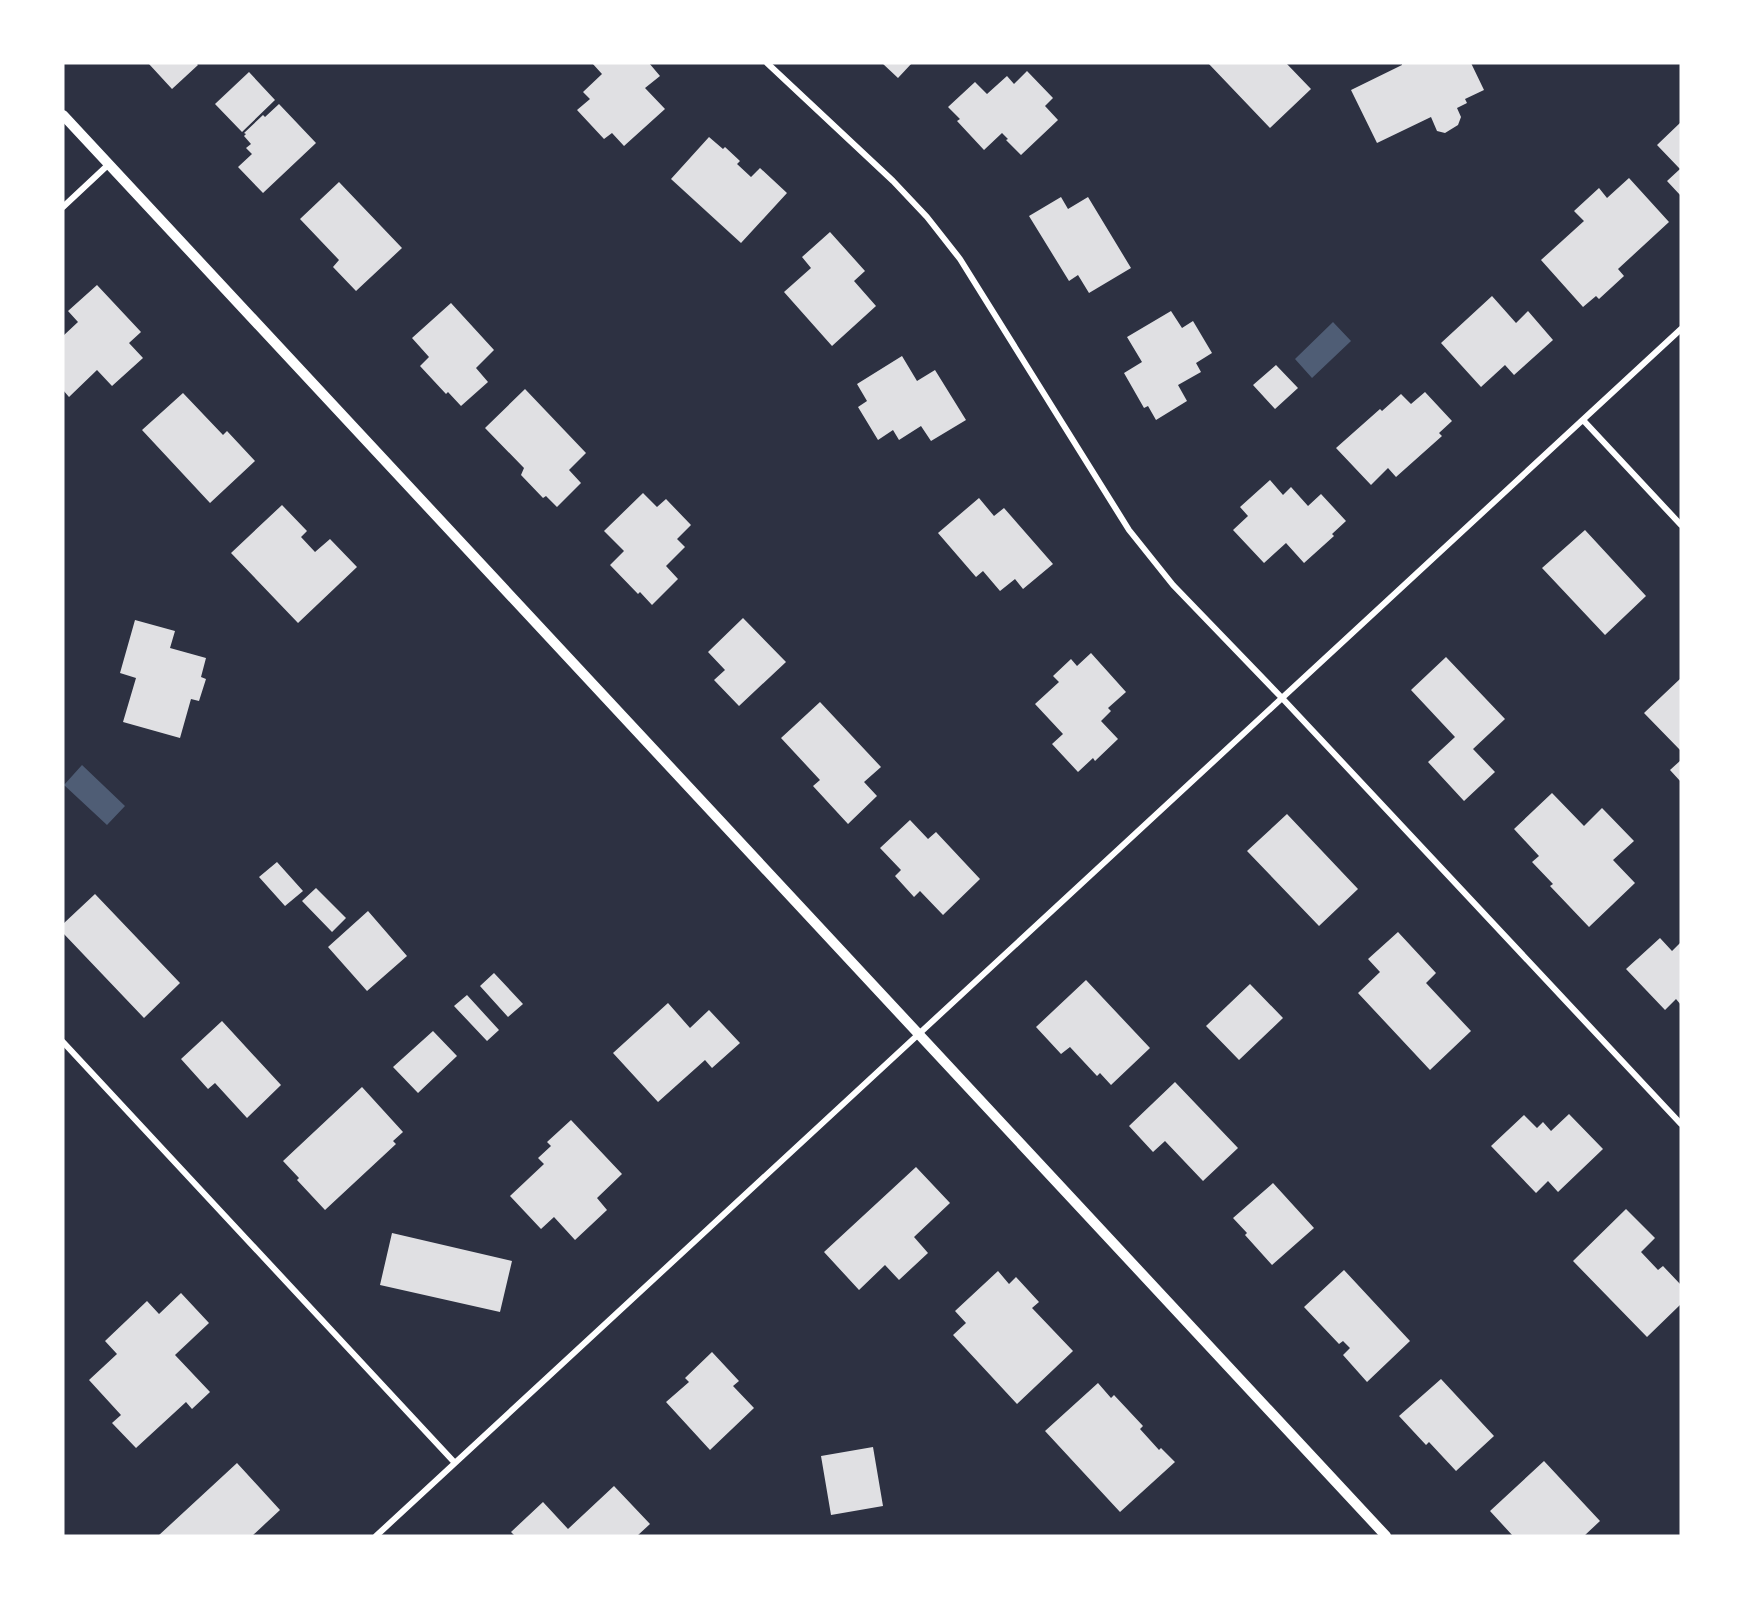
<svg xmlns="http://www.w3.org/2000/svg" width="1744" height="1599" font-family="'Work Sans',sans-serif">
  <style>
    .water { fill: #4f5d75 }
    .building { fill: #e0e0e3 }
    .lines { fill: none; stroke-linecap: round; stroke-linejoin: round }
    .minor { stroke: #fff; stroke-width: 6 }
    .tertiary { stroke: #fff; stroke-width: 10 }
  </style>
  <rect width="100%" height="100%" fill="#2d3142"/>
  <path class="water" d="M1333,322l18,19 -39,37 -17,-19z
    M82,765l43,41 -18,19 -43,-40z"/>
  <path class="building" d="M150,63h46l2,2 -26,24 -23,-25z
    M592,63h57l11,13 -15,12 20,21 -41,37 -12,-13 -8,6 -27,-29 13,-11 -7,-7 19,-18z
    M882,63h30l-14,15z
    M1208,63h78l25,26 -41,39z
    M1402,63h69l13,27 -19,9 2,4 -10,5 4,9 -3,8 -13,8 -8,-2 -6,-14 -54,26 -26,-53 51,-25z
    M1027,71l26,27 -8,8 13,14 -37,35 -15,-15 2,-1 -6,-6 -18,17 -27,-29 3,-2 -12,-12 27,-25 12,12 20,-18 7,8z
    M249,72l26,28 -33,32 -27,-28z
    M279,104l37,39 -53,50 -25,-26 14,-13 -6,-6 5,-4 -7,-8 2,-2 -2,-1 19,-18 2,2z
    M1681,122v74l-14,-15 13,-12 -23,-24z
    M709,137l14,12 2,-2 15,14 -3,3 14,13 9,-9 27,25 -46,50 -70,-64z
    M1629,178l40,44 -51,47 6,7 -25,23 -3,-3 -13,11 -42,-47 43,-39 -10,-10 25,-23 8,10z
    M339,182l63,66 -46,43 -23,-24 6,-7 -39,-41z
    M1061,197l7,12 20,-12 43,71 -42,25 -11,-18 -9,6 -40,-65z
    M830,232l35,39 -11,10 22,25 -44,40 -48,-54 27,-24 -9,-11z
    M97,285l44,47 -12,11 14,15 -31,28 -15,-16 -28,27 -6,-7v-54l15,-14 -10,-11z
    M1492,296l24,27 12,-12 25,29 -39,35 -9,-10 -24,22 -40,-44z
    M451,303l43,47 -18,18 12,14 -27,24 -13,-14 -2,2 -26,-28 9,-9 -17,-19z
    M1171,311l11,17 11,-7 19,32 -16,10 5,9 -23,13 9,16 -31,19 -8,-14 -4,2 -20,-35 18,-11 -15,-25z
    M902,356l15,25 18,-11 31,50 -35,21 -10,-15 -22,14 -6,-10 -15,10 -20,-33 9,-6 -10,-17z
    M1276,365l22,23 -23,21 -22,-24z
    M525,389l61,64 -17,17 12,13 -24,24 -11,-11 -3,2 -22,-23 3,-7 -39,-40z
    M1425,392l27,29 -13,12 3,3 -46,41 -8,-9 -17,17 -35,-37 44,-39 2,2 19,-17 10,10z
    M183,393l40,42 4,-4 28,30 -45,42 -68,-73z
    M1270,480l13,15 8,-8 17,19 13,-12 25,27 -14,13 2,2 -30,27 -18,-20 -22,20 -31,-33 15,-14 -8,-9z
    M643,493l14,14 9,-8 25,26 -14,14 8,8 -19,19 12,13 -26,26 -12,-13 -2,2 -28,-29 14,-14 -20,-20z
    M979,498l15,18 10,-8 49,56 -30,25 -8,-10 -15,12 -17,-20 -7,6 -38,-44z
    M282,505l25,26 -6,6 14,15 15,-13 27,28 -59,56 -67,-70z
    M1585,530l61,66 -41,39 -63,-67z
    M743,618l43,44 -47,44 -25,-26 11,-10 -17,-18z
    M135,620l40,11 -5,17 36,10 -5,19 5,2 -7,22 -8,-2 -11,39 -57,-16 13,-44 -16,-5z
    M1091,653l35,39 -18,16 3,3 -10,10 17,18 -23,22 -2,-3 -15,14 -26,-28 11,-10 -28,-30 24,-22 -6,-6 18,-17 6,7z
    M1446,657l59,62 -32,30 22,23 -31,29 -36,-39 27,-25 -44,-47z
    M1681,678v73l-37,-38z
    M820,702l61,65 -17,15 13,14 -29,28 -35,-38 7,-6 -39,-42z
    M1681,760v22l-11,-12z
    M1552,793l32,33 18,-18 32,33 -21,19 22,23 -46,44 -39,-41 3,-2 -21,-22 7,-6 -25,-27z
    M1287,814l71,75 -39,37 -72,-75z
    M910,820l18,19 8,-7 44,47 -37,36 -23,-24 -6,6 -19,-21 6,-6 -21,-22z
    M277,862l26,29 -18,15 -26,-29z
    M316,888l30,30 -14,14 -30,-31z
    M95,894l85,89 -36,35 -81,-85v-9z
    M368,911l39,45 -40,35 -39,-44z
    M1398,932l38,41 -10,10 45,48 -41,39 -72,-77 22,-21 -12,-13z
    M1660,938l12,13 9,-9v63l-5,-6 -11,11 -39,-41z
    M494,973l29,31 -15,13 -28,-31z
    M1086,980l64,68 -39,37 -11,-12 -3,3 -27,-29 -9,7 -25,-27z
    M1250,984l33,34 -44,42 -33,-34z
    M467,995l32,35 -12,11 -33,-35z
    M668,1003l22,25 19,-18 31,33 -28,25 -7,-8 -47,42 -45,-49z
    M222,1021l59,64 -34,33 -32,-35 -7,6 -27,-30z
    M433,1031l24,25 -39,37 -25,-26z
    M1175,1082l63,66 -35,33 -38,-40 -12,11 -24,-26z
    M362,1087l41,45 -10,9 3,3 -71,66 -28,-30 2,-2 -16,-17z
    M1569,1114l34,35 -45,43 -10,-11 -12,12 -45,-47 33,-31 13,13 6,-6 8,9z
    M571,1120l51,54 -25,24 10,12 -32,30 -21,-23 -13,12 -31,-33 34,-32 -6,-6 13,-12 -4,-4z
    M916,1167l34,36 -36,34 14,16 -29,27 -14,-15 -26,25 -35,-38z
    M1273,1183l41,45 -42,37 -27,-30 2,-2 -14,-15z
    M1626,1209l29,29 -14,14 17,18 5,-4 18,19v19l-34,33 -74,-76z
    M392,1233l120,28 -12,51 -120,-27z
    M1344,1270l66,71 -43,41 -24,-27 7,-7 -7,-7 -4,3 -35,-37z
    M998,1271l11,13 7,-7 23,25 -7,6 41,43 -56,53 -64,-69 13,-12 -11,-12z
    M181,1293l28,30 -34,32 35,37 -18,17 -6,-7 -50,46 -24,-25 9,-8 -32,-35 28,-26 -12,-13 42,-40 12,13z
    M712,1352l27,29 -6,5 21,22 -44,42 -44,-48 23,-20 -4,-4z
    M1441,1379l53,57 -38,35 -27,-29 -3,3 -27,-29z
    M1098,1383l13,15 3,-3 29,31 -3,3 19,21 2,-2 14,14 -55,50 -75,-81z
    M873,1447l10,59 -52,9 -10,-59z
    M1544,1461l56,60 -16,15h-71l-23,-25z
    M237,1463l43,47 -28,26h-94z
    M614,1486l36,38 -13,12h-122l-4,-4 32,-30 25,27z"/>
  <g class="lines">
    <path class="minor" d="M767,63l126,118 34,36 33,42 169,271 44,55 109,113 399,426
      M63,207l46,-43
      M1583,420l98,105
      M63,1042l392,421
      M376,1536l1305,-1207"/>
    <path class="tertiary" d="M63,115l1323,1421"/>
  </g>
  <rect width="1744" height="1599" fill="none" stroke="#ffffff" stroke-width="129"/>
</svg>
